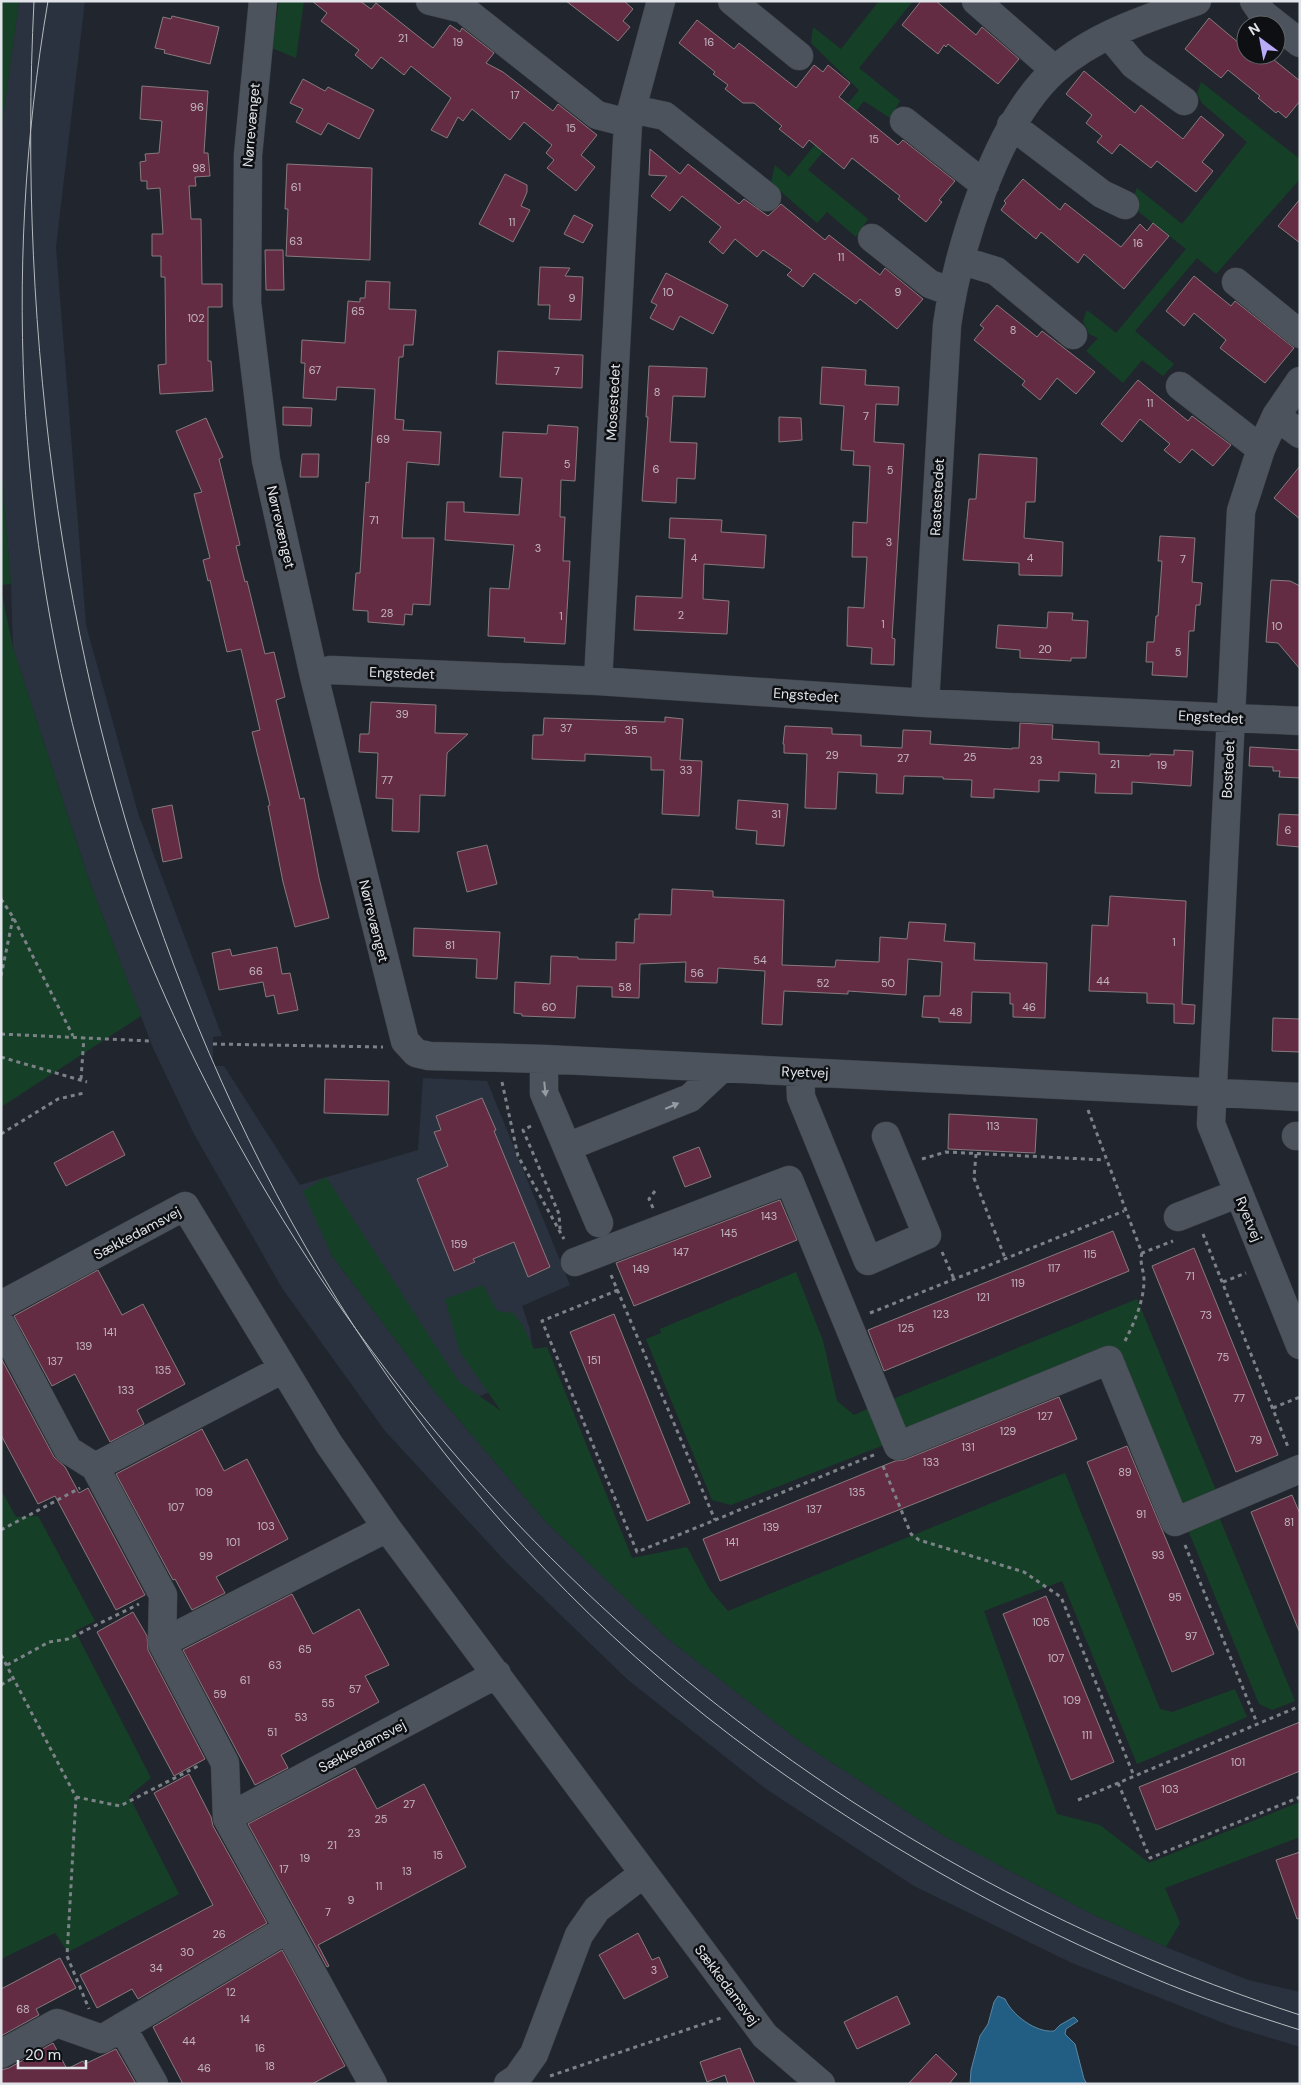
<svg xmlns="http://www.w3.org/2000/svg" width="1301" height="2085" font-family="'DM Sans',sans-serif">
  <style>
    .built { fill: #29323e }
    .green { fill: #154027 }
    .water { fill: #225e83; stroke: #5b86a2 }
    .building { fill: #642c43; stroke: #877a7e }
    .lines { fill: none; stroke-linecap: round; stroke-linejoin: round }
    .minor-casing { stroke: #3e4249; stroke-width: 29 }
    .path { stroke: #7d8288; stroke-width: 3; stroke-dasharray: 4 4; stroke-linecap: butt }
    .minor { stroke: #4d535c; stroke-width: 28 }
    .tram { stroke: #b7bbc0; stroke-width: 1 }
    .oneway { fill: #979ca3 }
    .labels { text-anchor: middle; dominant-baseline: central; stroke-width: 5; stroke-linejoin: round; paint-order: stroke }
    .number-label { font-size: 11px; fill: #c2b7c0 }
    .street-label { font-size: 14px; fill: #e1e5ea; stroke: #0d0f12 }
  </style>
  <rect width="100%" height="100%" fill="#21262e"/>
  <path class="built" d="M19,1h66l-29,246 30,378 52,188 84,223 -9,1v29h11l76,119 118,-35 5,-72 64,3 83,204 -48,21 8,23 3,28 -12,20 -64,30 -141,-188 16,37 104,137 110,129 121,116 135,105 144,94 148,78 72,32 82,33 52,12v55l-69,-21 -159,-63 -158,-77 -148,-97 -138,-109 -122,-118 -121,-131 -103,-143 -88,-154 -41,-86 -64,-168 -76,-232 -2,-64 -10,-120v-331z"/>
  <path class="green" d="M1,1h18l-18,132z
    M279,1h25l-8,57 -24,-10z
    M879,1h34l-54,67 41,33 -10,17 -26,-17 -56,69 60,49 -12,18 -29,-25 -10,11 -46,-40 4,-18 14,12 70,-87 -48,-47 2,-16 28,22z
    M1201,82l99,77v20l-84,95 -19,-16 -62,73 39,33 -11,12 -21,-16 -19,23 -37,-32 12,-13 -9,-4 -6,-13 4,-11 29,23 70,-84 -51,-40 -2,-11 4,-10 45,36 65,-82 -45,-39 -5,-9z
    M1,464l10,120 -10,1z
    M1,589l12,59 76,232 52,136 -140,91z
    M326,1177l133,205 42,29 -41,-59 -15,-53 38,-14 14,26 16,2 10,13 11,23 13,-2 85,211 55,-11 23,43 18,21 337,-138 95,236 12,3 63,-23 12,28 -110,47 -75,-183 -78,30 73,203 43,11 49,38 151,-61v35l-135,51 15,35 -14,24 -72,-32 -148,-78 -144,-94 -135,-105 -121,-116 -110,-129 -104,-137 -29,-65z
    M796,1272l27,69 14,60 17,14 20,-9 15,37 -158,62 -19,-5 -66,-161 15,-6 -1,-4z
    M1137,1299l80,194 -38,15 -66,-159 -205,84 -15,-34z
    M1,1490l15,27 22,-1 57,105 -20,10 76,147 -22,18 50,98 -111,58 -13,-19 -54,26z
    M1217,1512l78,189 -23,9 -13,-6 -73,-179z"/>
  <path class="water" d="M998,1996l7,3c7,16 31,34 49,32l6,-6 14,-8 4,4 -12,8 -1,5 10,10 9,35 3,5h-117l1,-14 9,-34 8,-12 6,-22z"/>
  <path class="building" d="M312,1h48l11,8 5,-6 57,45 17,-23 10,7 2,-4 32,25 -8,10 17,9 50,39 5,-7 39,31 -16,20 14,12 -19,24 -29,-23 7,-8 -8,-7 6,-8 -28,-23 -14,18 -38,-31 -9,12 -5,-4 -11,21 -16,-8 20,-32 -40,-32 -7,9 -23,-18 -9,12 -17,-14 4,-5 -38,-29 6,-8z
    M566,1h58l9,8 -10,12 7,6 -12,14z
    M921,1h15l40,34 6,-8 37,32 -21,25 -50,-40 -2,3 -2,-2 -6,9 -36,-29z
    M172,16l47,11 -9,37 -46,-11 1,-3 -10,-2 8,-31 8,2z
    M1209,18l37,31v6h22l32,26v20l-14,17 -8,-7 -2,2 -18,-15 2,-2 -32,-26 -7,8 -36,-29z
    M697,20l37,29 5,-6 57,45 18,-23 9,7 5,-7 22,18 -11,14 59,48 5,-5 52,41 -16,19 3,2 -16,20 -28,-23 2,-3 -48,-38 -8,11 -35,-29 -6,8 -24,-19 3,-3 -28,-23h-11l-18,-14 3,-4 -15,-11 2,-2 -36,-29z
    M1084,71l51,42 6,-8 42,34 18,-23 23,19 -22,27 11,9 -17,21 -39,-31 -6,7 -31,-24 -8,10 -15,-12 5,-6 -16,-13 6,-8 -26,-21z
    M303,79l22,12 3,-4 46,23 -15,29 -31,-16 -7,12 -25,-13 7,-13 -13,-6z
    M142,86l66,5 -4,62h4l2,23 -15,1 1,9h-7l2,33h10l1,65h20v23h-14v54h3l2,30 -53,3 -2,-29 8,-1 -1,-87h-4v-21h-9v-22h11l-3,-46 -13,1v-8h-6l-1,-19 6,-1 -1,-7 14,-1 3,-32 -22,-2z
    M650,149l30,25 8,-10 51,40 5,-5 24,17 13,-12 44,36 4,-5 51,40 5,-7 38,31 -26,30 -37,-30 -4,5 -42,-31 -11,14 -16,-12 5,-5 -29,-20 -6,7 -22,-18 -12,15 -14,-12 12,-15 -39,-31 -12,15 -19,-15 16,-20 -18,-1z
    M287,164l85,4 -2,92 -84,-4 2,-47h-3z
    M505,174l22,11v7l-6,14 9,4 -17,32 -34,-18z
    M1023,179l37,31 5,-7 56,44 19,-23 7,7 6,-8 16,13 -45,53 -40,-35 -6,9 -37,-31 -5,7 -35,-29 5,-7 -2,-2z
    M1300,199v44l-22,-17z
    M574,215l19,10 -10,18 -19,-9z
    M265,250h18l1,40h-18z
    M540,267l30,1 -5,8 18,1 -2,43 -32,-1 1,-14h-12z
    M666,273l62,32 -15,29 -33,-18 -7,14 -23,-12 7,-13 -6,-3z
    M1194,276l37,30 4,-5 59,47 -29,35 -45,-35 6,-8 -32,-27 -10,13 -18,-15z
    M366,281l24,1 -1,27 27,1 -3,35h-9l-1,12h-4l-4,62 9,1 -1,10 38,2 -2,33 -32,-3 -5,76h32l-4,67 -17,-1 -1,11 -7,-1 -1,11 -36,-3v-11l-15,-1 3,-37h4l6,-91 3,1 6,-94 -38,-2 -1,13 -33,-2 2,-35h-4l1,-23 43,3 3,-42 12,1v-4h5z
    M997,305l40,32 5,-6 53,41 -19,22 -19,-16 -17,22 -18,-15 3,-4 -51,-41 10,-12 -4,-3z
    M498,351l85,4 -1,33 -86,-4z
    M649,366l58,2 -2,29 -32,-1 -3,46 27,1 -2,36 -18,-1 -1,25 -34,-2 6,-84h-2z
    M822,367l44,3 -1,15 34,2 -1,18 -22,-1 -2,38 30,2 -12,194 3,1 -1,26 -23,-1 1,-16 -25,-2 1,-39 16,1 3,-51h-15l1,-35 14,1 3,-57 -17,-1 1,-14 -13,-1 3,-44 -24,-2z
    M1138,380l50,41 4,-5 39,29 -18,21 -21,-17 -12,14 -16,-13 6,-6 -30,-25 -18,23 -21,-18z
    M283,407l29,1 -1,18 -28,-1z
    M779,417l22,1 1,22 -23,2z
    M206,418l17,39 -4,2 21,86 -4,1 9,36 2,-1 18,73 9,-2 11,45 -9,3 24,99 4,-1 15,80 10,40 -34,9 -12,-45 -15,-76 2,-1 -18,-73 8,-2 -19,-81 -14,3 -17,-72 -2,1 -5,-21 7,-2 -16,-64 8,-2 -26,-61z
    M548,425l30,2 -3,54 -14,-1 -1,37h5l-2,44h7l-5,83 -41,-2 1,-4 -37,-2 2,-48 19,1 5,-44 -69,-5 2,-38h17v10l55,3 3,-37 -22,-1 3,-45 44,2z
    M302,454h17l-1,23h-18z
    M979,454l58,4 -2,44h-9l-2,36 39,4 -1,34 -43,-1v-12l-56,-3 6,-61h7z
    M1300,466v53l-26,-21z
    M670,518l52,2 -1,12 45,3 -2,33 -60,-4 -1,35 26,2 -2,33 -93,-4 2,-34 46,2 3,-59 -16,-1z
    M1160,536l35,2 -3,44 10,1 -2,22h-4l-2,26h-5l-2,46 -35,-2 1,-13h-7l1,-20h7l2,-26h2l4,-55h-4z
    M1271,580l19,1 10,5v83l-22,-26 -12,-1z
    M1048,612l25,1 -1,7 16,1 -2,37h-15v3l-51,-3v-8l-24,-2 2,-23 49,3z
    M371,702l65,3 -1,28 33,1 -21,19 -2,43 -25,-1 -1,37 -27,-1 1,-32 -17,-1 2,-45 -19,-1 1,-18h9z
    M665,717l18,2 -3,41 22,1 -3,55 -37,-2 2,-44h-13v-13l-66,-3v7l-53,-2 1,-24h10l1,-17 121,4z
    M1020,723l33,2 -1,14 47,3v12l51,2v-2l24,1v-5l19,1 -2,35 -59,-4v12l-37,-1 1,-19 -37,-2v9l-20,-1v12l-45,-3v9l-23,-1 1,-17 -29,-1v-2l-39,-1 -1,18 -27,-1 1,-19 -39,-2 -2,37 -31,-1 2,-54 -23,-1v-9h-1l2,-18 47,2v6l29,1v11l41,2 1,-18 28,1 -1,13 82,5v-1h7z
    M1250,747l50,3v28l-21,-1 1,-6h-7v-4l-24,-1z
    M738,800l50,4 -4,42 -28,-2 1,-13 -21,-2z
    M172,805l10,53 -19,4 -11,-53z
    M1279,814l21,1v32l-23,-2z
    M487,845l10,39 -30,8 -10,-40z
    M672,889l41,2v6l71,3 -2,65 53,2 1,-7 43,2 1,-25 27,2 2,-17 37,2 -2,17 31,2 -1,17 73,3 -2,55 -32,-1v-13h-3v-11l-38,-1 -1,31 -32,-1v-4l-17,-1 2,-21h16l2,-34 -34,-3 -2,36 -58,-4v3l-64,-3 -2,34 -20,-1 3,-53 -47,-3 -1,15 -32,-1 1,-20 -46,2 -1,34 -27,-1v-10l-35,-1 -2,32 -53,-2v-2l-8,-1 1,-31 35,2 1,-28 27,1v2l38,1v-18l18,1 1,-24h4v-5l32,1z
    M1110,896l76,5 -4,103 13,1 -1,19 -20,-1v-19l-27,-1v-10l-58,-2 3,-66 16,1z
    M414,928l86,4 -3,47 -21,-1 1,-19 -64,-3z
    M277,947l5,27 8,-1 8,37 -20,4 -4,-19 -8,2 -3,-15 -44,8 -7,-37 18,-4 2,7z
    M1273,1018l27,1v33l-28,-1z
    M325,1079l64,2 -1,34 -64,-2z
    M482,1098l14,32 -2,1 56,136 -22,10 -14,-35 -41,17 2,3 -21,9 -37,-92 31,-13 -14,-34 7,-2 -5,-14z
    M949,1114l88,5 -2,34 -87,-4z
    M113,1131l12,24 -59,31 -12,-23z
    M699,1147l12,30 -26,10 -12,-30z
    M780,1200l17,40 -163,66 -18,-43z
    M1113,1231l16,40 -245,100 -16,-41z
    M1194,1248l84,207 -42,17 -84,-206z
    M98,1270l24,45 21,-11 42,80 -48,26 7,14 -34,18 -35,-68 -23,12 -38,-70z
    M614,1314l76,189 -43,18 -77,-189z
    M1,1358l53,99 11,10 14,26 9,-5 57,107 -29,15 -61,-114 -17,8 -37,-69z
    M1059,1397l18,42 -357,142 -17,-42 192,-78 9,-1z
    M202,1429l22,42 23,-12 41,80 -72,38 9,16 -33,17 -17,-31 -2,1 -57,-106z
    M1127,1446l87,208 -42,18 -85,-210z
    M1292,1495l8,19 -1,117 -48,-119z
    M292,1594l21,40 46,-25 30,56 -24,11 14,26 -98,53 7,13 -33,17 -72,-135z
    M1046,1596l68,166 -43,18 -68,-166z
    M133,1612l14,24 1,14 57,109 -31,17 -77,-144z
    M1300,1722v49l-144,59 -17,-43z
    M355,1768l22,41 47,-25 42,83 -148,78 11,21 -2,1 -79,-143z
    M189,1774l22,43 2,9 54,97 -129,76 -6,-10 -35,19 -17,-33 133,-70 -59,-112z
    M1300,1852v66l-3,1 -21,-59z
    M638,1933l14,27 7,-3 9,20 -44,22 -25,-44z
    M282,1950l63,116 -33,18h-129l-30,-57z
    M60,1958l16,30 -40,21 3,6 -38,21v-47z
    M897,1996l13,28 -53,25 -13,-27z
    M53,2043l14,26 16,-8 2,3 31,-15 20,35h-135v-14l8,-2z
    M740,2048l15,36h-27l-3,-9 -18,7 -7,-20z
    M936,2054l21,20 -8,10h-41z"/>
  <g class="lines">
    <g class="minor-casing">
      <path id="minor" d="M263,1l-15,154 -1,148 19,157 48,216 91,365 11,12 13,3 115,3 756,38
        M430,1l33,8 134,106 31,8
        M732,1l67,55
        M976,1l79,69
        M1254,1l9,13 37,29
        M1109,35l25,30 50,36
        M632,109l33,7 102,81
        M904,121l81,64
        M1011,125l91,69 23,11
        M872,238l58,46 22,8
        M960,260l36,11 77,64
        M1236,282l64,52
        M1300,381l-24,35 -15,33 -20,62 -30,613 89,221
        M1180,386l81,63
        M1276,416l24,18
        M314,676l16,-6 268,11 327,22 375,18
        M598,681l30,-558 33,-122
        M925,703l22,-378c11,-76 49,-202 108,-255 39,-35 93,-52 142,-69
        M544,1059v34l55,130
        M800,1072l1,25 67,164 59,-26 -41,-99
        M1296,1136h4
        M567,1147l123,-49 32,-30
        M1178,1217l61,-24
        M575,1262l214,-82 109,266 211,-86 66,162 125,-53
        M1,1305l184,-99 144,238 58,84 378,508 56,48
        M1,1324l67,126 27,17 68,128 -1,48 63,120 2,55 146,266
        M95,1467l188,-98
        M162,1643l225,-115
        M227,1818l270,-144
        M122,2027l32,57
        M1,2054l56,-31 45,16 185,-110
        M508,2084l9,-6 17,-24 45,-119 18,-26 46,-35"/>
    </g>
    <path class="path" d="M1,899l12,18 60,119
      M1,976l12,-58
      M1,1034l148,7
      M213,1044l170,3
      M1,1057l86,25
      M81,1079l3,-42
      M502,1082l16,74 46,83
      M1088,1110l54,143 31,-12
      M531,1126l-8,4 36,84 1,15
      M1,1134l57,-35 26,-6
      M976,1154l-2,24 31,80
      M922,1159l24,-7 159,8
      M653,1208l-4,-9 6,-8
      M1203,1234l85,213
      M942,1252l12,27
      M611,1275l104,245
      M1223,1282l23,-9
      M618,1290l-76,31 95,231 239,-98
      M870,1313l254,-102
      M1125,1341c9,-18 19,-40 19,-61 0,-10 -5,-17 -2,-27
      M1273,1408l27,-11
      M883,1466l28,68 8,6 105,32 37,25 73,179
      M1,1530l79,-42
      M1185,1545l72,178
      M1,1655l75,142 -9,159 22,53
      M7,1665l42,-23 19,-3 71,-35
      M1,1685l12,-7
      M1118,1783l32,75 150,-61
      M76,1797l44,9 80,-41
      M1078,1800l222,-94
      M550,2076l171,-58"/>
    <use href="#minor" class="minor"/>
    <path class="tram" d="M34,1c-34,679 188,1383 751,1774 115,80 237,148 366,202 49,21 99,37 149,53
      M48,1c-47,275 -30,556 52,823 29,95 69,187 115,276 226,436 618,764 1085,915"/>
  </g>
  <defs><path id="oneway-solid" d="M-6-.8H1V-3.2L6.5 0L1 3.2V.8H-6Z" transform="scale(1.25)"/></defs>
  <g class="oneway">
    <use href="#oneway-solid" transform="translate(545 1089) rotate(84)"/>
    <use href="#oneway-solid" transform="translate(672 1106) rotate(-23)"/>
  </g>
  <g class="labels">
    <g class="number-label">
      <text x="403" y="38">21</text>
      <text x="458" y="42">19</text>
      <text x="709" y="42">16</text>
      <text x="515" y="95">17</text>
      <text x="197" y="107">96</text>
      <text x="571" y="128">15</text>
      <text x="874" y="139">15</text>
      <text x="199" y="168">98</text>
      <text x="296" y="187">61</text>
      <text x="512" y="222">11</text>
      <text x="296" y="241">63</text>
      <text x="1138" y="243">16</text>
      <text x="841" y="257">11</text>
      <text x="668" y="292">10</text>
      <text x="898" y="292">9</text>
      <text x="572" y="298">9</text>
      <text x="358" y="311">65</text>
      <text x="196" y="318">102</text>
      <text x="1013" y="330">8</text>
      <text x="315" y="370">67</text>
      <text x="557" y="371">7</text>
      <text x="657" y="392">8</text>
      <text x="1150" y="403">11</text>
      <text x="866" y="416">7</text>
      <text x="383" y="439">69</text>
      <text x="567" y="464">5</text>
      <text x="656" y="469">6</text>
      <text x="890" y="470">5</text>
      <text x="374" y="520">71</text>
      <text x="889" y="542">3</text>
      <text x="538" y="548">3</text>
      <text x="694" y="558">4</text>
      <text x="1030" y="558">4</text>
      <text x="1183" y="559">7</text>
      <text x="387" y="613">28</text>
      <text x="681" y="615">2</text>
      <text x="561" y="616">1</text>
      <text x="883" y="624">1</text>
      <text x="1277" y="626">10</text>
      <text x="1045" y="649">20</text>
      <text x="1178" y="652">5</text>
      <text x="402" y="714">39</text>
      <text x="566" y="728">37</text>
      <text x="631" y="730">35</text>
      <text x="832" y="755">29</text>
      <text x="970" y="757">25</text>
      <text x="903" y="758">27</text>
      <text x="1036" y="760">23</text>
      <text x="1115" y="764">21</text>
      <text x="1162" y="765">19</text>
      <text x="686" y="770">33</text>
      <text x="387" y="780">77</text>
      <text x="776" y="814">31</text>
      <text x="1288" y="830">6</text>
      <text x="1174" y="942">1</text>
      <text x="450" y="945">81</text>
      <text x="760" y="960">54</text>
      <text x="256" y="971">66</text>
      <text x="697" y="973">56</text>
      <text x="1103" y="981">44</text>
      <text x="823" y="983">52</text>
      <text x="888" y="983">50</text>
      <text x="625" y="987">58</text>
      <text x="549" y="1007">60</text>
      <text x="1029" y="1007">46</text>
      <text x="956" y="1012">48</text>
      <text x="993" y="1126">113</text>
      <text x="769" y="1216">143</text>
      <text x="729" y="1233">145</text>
      <text x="459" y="1244">159</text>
      <text x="681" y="1252">147</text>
      <text x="1090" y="1254">115</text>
      <text x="1054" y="1268">117</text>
      <text x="641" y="1269">149</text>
      <text x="1190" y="1276">71</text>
      <text x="1018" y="1283">119</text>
      <text x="983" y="1297">121</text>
      <text x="941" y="1314">123</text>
      <text x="1206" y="1315">73</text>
      <text x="906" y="1328">125</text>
      <text x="110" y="1332">141</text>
      <text x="84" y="1346">139</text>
      <text x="1223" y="1357">75</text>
      <text x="594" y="1360">151</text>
      <text x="55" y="1361">137</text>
      <text x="163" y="1370">135</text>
      <text x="126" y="1390">133</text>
      <text x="1239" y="1398">77</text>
      <text x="1045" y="1416">127</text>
      <text x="1008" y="1431">129</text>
      <text x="1256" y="1440">79</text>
      <text x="968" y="1447">131</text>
      <text x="931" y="1462">133</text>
      <text x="1125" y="1472">89</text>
      <text x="204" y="1492">109</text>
      <text x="857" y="1492">135</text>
      <text x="176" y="1507">107</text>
      <text x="814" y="1509">137</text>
      <text x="1141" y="1514">91</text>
      <text x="1289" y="1522">81</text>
      <text x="266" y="1526">103</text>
      <text x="771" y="1527">139</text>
      <text x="233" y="1542">101</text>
      <text x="732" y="1542">141</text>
      <text x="1158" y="1555">93</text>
      <text x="206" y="1556">99</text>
      <text x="1175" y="1597">95</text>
      <text x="1041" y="1622">105</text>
      <text x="1191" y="1636">97</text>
      <text x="305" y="1649">65</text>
      <text x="1056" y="1658">107</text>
      <text x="275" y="1665">63</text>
      <text x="245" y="1680">61</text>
      <text x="355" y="1689">57</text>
      <text x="220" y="1694">59</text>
      <text x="1072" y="1700">109</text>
      <text x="328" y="1703">55</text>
      <text x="301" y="1717">53</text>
      <text x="272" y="1732">51</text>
      <text x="1087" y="1735">111</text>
      <text x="1238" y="1762">101</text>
      <text x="1170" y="1789">103</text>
      <text x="409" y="1804">27</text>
      <text x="381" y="1819">25</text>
      <text x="354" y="1833">23</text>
      <text x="332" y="1845">21</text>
      <text x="438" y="1855">15</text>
      <text x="305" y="1858">19</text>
      <text x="284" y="1869">17</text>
      <text x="407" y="1871">13</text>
      <text x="379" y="1886">11</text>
      <text x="351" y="1900">9</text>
      <text x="328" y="1912">7</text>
      <text x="219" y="1934">26</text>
      <text x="187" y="1952">30</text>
      <text x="156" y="1968">34</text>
      <text x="654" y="1970">3</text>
      <text x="231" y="1992">12</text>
      <text x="23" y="2009">68</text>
      <text x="245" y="2019">14</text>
      <text x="189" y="2041">44</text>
      <text x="260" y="2048">16</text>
      <text x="270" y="2066">18</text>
      <text x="204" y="2068">46</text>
    </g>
    <g class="street-label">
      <text transform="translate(251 125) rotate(-85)">Nørrevænget</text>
      <text transform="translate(613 402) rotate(-87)">Mosestedet</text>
      <text transform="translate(937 497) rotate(-87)">Rastestedet</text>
      <text transform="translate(281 527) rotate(77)">Nørrevænget</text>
      <text transform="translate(402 673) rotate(2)">Engstedet</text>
      <text transform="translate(806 695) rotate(4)">Engstedet</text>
      <text transform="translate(1211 717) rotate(3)">Engstedet</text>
      <text transform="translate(1228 769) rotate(-87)">Bostedet</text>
      <text transform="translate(374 921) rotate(76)">Nørrevænget</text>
      <text transform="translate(805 1072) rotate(2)">Ryetvej</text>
      <text transform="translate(1249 1219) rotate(68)">Ryetvej</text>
      <text transform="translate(137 1233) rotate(-28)">Sækkedamsvej</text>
      <text transform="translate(362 1746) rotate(-28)">Sækkedamsvej</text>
      <text transform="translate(727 1985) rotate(53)">Sækkedamsvej</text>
    </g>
  </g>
  <rect width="1301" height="2085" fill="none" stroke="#e1e5ea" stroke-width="5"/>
  <g transform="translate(1261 40) rotate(328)"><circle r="24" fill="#0d0f12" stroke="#626568"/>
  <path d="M0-4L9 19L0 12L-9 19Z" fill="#b9abf7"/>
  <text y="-8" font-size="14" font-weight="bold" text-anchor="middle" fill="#e1e5ea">N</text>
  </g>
  <path d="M18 2060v8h68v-8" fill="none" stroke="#e1e5ea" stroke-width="2.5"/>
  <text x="25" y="2060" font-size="15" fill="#e1e5ea" stroke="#0d0f12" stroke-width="4" paint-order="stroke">20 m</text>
</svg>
